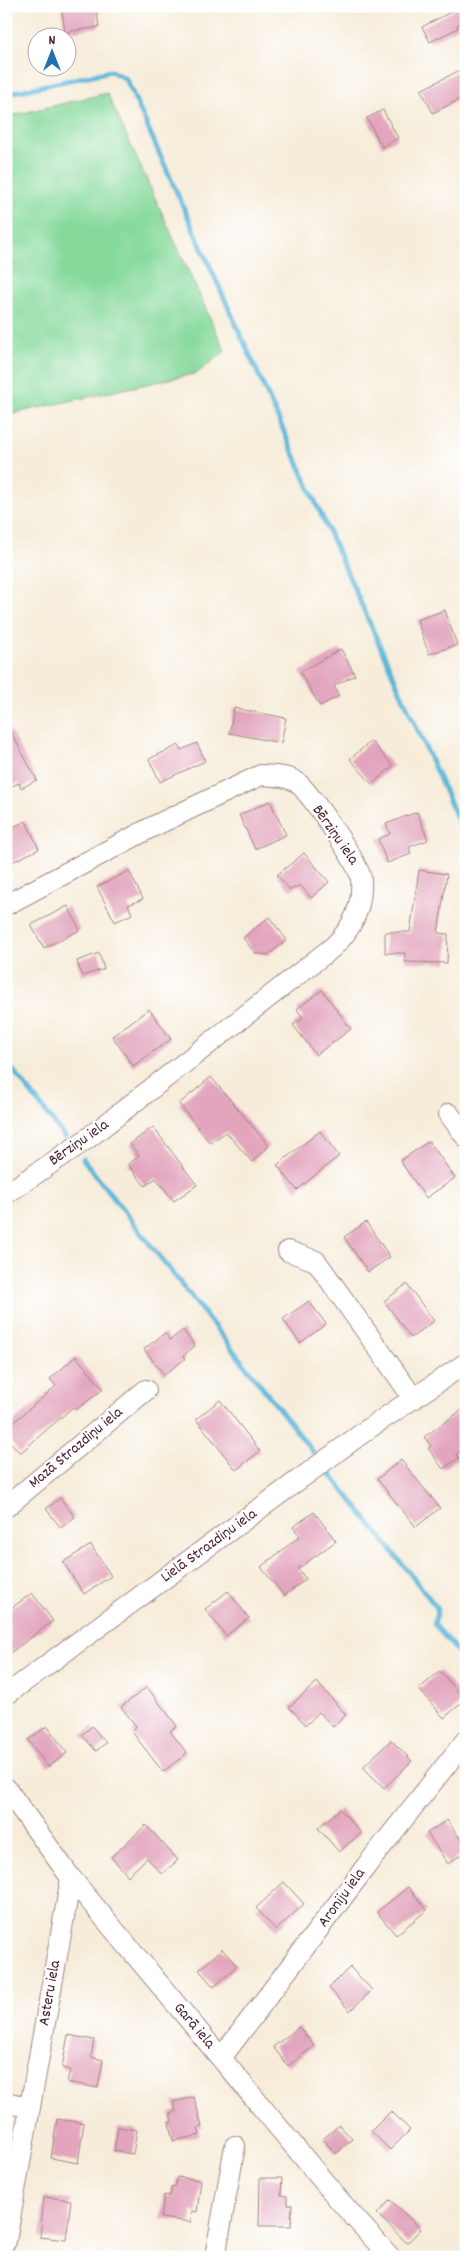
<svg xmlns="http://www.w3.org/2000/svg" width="472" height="2263" font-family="Dekko,sans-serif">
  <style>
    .green { fill: #86d99b; stroke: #687c63 }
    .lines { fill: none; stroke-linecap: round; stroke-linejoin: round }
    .stream { stroke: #5bb6d8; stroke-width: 5 }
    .building { fill: #e2a5bd }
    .minor-casing { stroke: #a08682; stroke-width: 22 }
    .minor { stroke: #fff; stroke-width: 20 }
    .labels { text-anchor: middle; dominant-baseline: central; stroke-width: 4.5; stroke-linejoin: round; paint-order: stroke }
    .street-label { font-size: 16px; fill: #4a1f2b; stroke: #fff }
  </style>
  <rect width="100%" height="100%" fill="#fff"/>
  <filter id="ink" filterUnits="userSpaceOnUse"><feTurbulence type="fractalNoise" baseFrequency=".02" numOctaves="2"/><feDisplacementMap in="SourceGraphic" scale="10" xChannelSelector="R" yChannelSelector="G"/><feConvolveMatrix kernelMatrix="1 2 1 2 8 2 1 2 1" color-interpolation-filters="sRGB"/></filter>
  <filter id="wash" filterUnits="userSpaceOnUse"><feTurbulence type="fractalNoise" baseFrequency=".0096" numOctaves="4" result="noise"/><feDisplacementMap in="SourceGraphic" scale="20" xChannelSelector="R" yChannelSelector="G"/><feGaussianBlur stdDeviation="1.12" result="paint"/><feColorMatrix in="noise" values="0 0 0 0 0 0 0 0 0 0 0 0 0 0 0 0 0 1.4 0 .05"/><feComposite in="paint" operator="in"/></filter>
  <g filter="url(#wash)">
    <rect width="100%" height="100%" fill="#f6ecd9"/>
    <path class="green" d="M107,93l118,258 -28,22 -191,42v-298z"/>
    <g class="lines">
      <path class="stream" d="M6,94l105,-23 15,8 340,759
        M6,1061l59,76
        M83,1159l230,293
        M328,1471l110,138 -4,15 32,38"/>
    </g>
    <g id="blocks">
      <path class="building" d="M61,6h35l3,21 -34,5z
        M462,6h4v15l-9,4 1,3 -28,14 -8,-15z
        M466,67v29l-33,17 -12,-23z
        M383,110l15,28 -16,9 -15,-29z
        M445,610l12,35 -28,9 -12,-34z
        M341,649l14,26 -21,11 5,10 -19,10 -20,-34z
        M234,708l52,10 -5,25 -52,-10z
        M6,723l31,57 -16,8 -2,-5 -7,3 -6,-11z
        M371,741l22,25 -21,18 -22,-25z
        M197,743l8,18 -45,21 -11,-23 30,-14 2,5z
        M270,801l16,34 -31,14 -16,-34z
        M417,812l11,28 -19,7 2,7 -24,9 -9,-24 12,-5 -4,-10z
        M26,821l13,28 -33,16v-35z
        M304,853l25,29 -18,16 -11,-13 -10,5 -13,-15z
        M419,870l28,4 -9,59 10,1 -1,29 -42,-1v-9h-20v-21h25z
        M129,871l14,28 -15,6 4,9 -17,8 -18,-35z
        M68,906l12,24 -36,18 -13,-23z
        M269,917l18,23 -19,15 -13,-2 -12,-15z
        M99,953l5,16 -22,7 -5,-15z
        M322,990l29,39 -35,26 -23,-30 10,-7 -6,-9z
        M149,1009l22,30 -38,27 -21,-30z
        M211,1077l58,69 -17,16 -26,-30 -16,11 -31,-39z
        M153,1127l44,58 -23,16 -18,-23 -11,8 -17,-22 11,-8 -9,-12z
        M320,1131l19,25 -42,34 -20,-25z
        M429,1141l26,37 -29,20 -26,-37z
        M366,1222l24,35 -22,15 -24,-35z
        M407,1284l27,37 -23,17 -27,-37z
        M309,1301l17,23 -26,19 -17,-24z
        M183,1330l12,16 -12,10 2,3 -21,16 -20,-26 21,-16 5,7z
        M76,1356l27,33 -27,21 -3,-3 -53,46 -14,-16v-8l50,-43 -6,-7z
        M220,1400l40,51 -24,19 -40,-51z
        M466,1407v40l-10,7 3,4 -16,11 -15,-21 3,-2 -7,-9z
        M401,1460l39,48 -24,19 -39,-48z
        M60,1498l15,19 -14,11 -15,-19z
        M314,1512l22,29 -38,28 8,10 -22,17 -23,-29 39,-31 -7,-9z
        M91,1545l20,31 -27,18 -21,-32z
        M228,1591l21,27 -23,18 -21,-27z
        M32,1593l21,28 -47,35v-44z
        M440,1671l25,29 -21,18 -25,-29z
        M317,1682l29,33 -13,12 -14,-15 -13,13 -17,-18z
        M147,1687l30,39 -7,5 17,22 -24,19 -31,-40 4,-6 -15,-19z
        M47,1726l20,27 -19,14 -20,-27z
        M92,1726l14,17 -10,8 -14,-16z
        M391,1740l21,21 -28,27 -21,-21z
        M340,1809l21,24 -22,19 -21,-24z
        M447,1820l19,27v4l-18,13 -21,-31z
        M146,1825l32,35 -16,14 -15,-16 -19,18 -17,-19z
        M284,1882l20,22 -28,26 -20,-22z
        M408,1887l19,23 -31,25 -19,-23z
        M222,1949l15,17 -23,21 -15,-17z
        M350,1967l22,23 -22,21 -21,-23z
        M299,2027l15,19 -26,20 -15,-19z
        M68,2035l26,5 -3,17 12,3 -5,28 -31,-6 3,-12 -8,-2z
        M194,2097l8,30 -4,1 2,7 -27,6 -4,-18 3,-1 -2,-9 6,-2 -3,-9z
        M391,2111l19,19 -20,20 -19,-19z
        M57,2119l27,4 -6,40 -27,-5z
        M339,2125l13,14 -16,15 -13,-15z
        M118,2127l19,3 -4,24 -19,-3z
        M177,2177l24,3 -4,32 -5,-1 -1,11 -30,-4 3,-23 6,1 2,-10 3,1z
        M260,2178h22l-1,17 6,1v9h5l-1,21h-32z
        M44,2197l27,3 -5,40 -26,-3z
        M390,2200l31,29 -14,14 -30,-29z"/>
    </g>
  </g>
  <g filter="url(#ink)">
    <use href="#blocks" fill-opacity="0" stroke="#a08682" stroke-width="1"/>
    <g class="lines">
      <g class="minor-casing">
        <path id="minor" d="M6,905l146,-78 109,-52c11,1 27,0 37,8 12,11 62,81 63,96 2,28 -8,49 -28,68l-246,192 -81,55
          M449,1114l17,23
          M288,1251l28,10 98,138
          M6,1507l140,-117
          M6,1695l362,-266 98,-66
          M6,1788l65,90 268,322 51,57
          M221,2058l146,-193 99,-125
          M6,2102l24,6
          M6,2241l65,-363
          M215,2257l20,-111"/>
      </g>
      <use href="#minor" class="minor"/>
    </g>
  </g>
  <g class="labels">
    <g class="street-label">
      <text transform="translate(335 835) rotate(55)">Bērziņu iela</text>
      <text transform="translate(79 1143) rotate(-35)">Bērziņu iela</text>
      <text transform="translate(76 1448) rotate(-40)">Mazā Strazdiņu iela</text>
      <text transform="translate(209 1546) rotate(-36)">Lielā Strazdiņu iela</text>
      <text transform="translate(342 1898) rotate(-54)">Aroniju iela</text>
      <text transform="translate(50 1993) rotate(-80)">Asteru iela</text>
      <text transform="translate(194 2026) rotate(50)">Garā iela</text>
    </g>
  </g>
  <rect width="472" height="2263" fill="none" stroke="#fff" stroke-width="25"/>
  <g transform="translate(52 52)"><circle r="24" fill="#ffffff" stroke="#b7a5aa"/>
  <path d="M0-4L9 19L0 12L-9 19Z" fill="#1f6fb2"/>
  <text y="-8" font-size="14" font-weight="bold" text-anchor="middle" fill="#4a1f2b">N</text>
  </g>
</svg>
